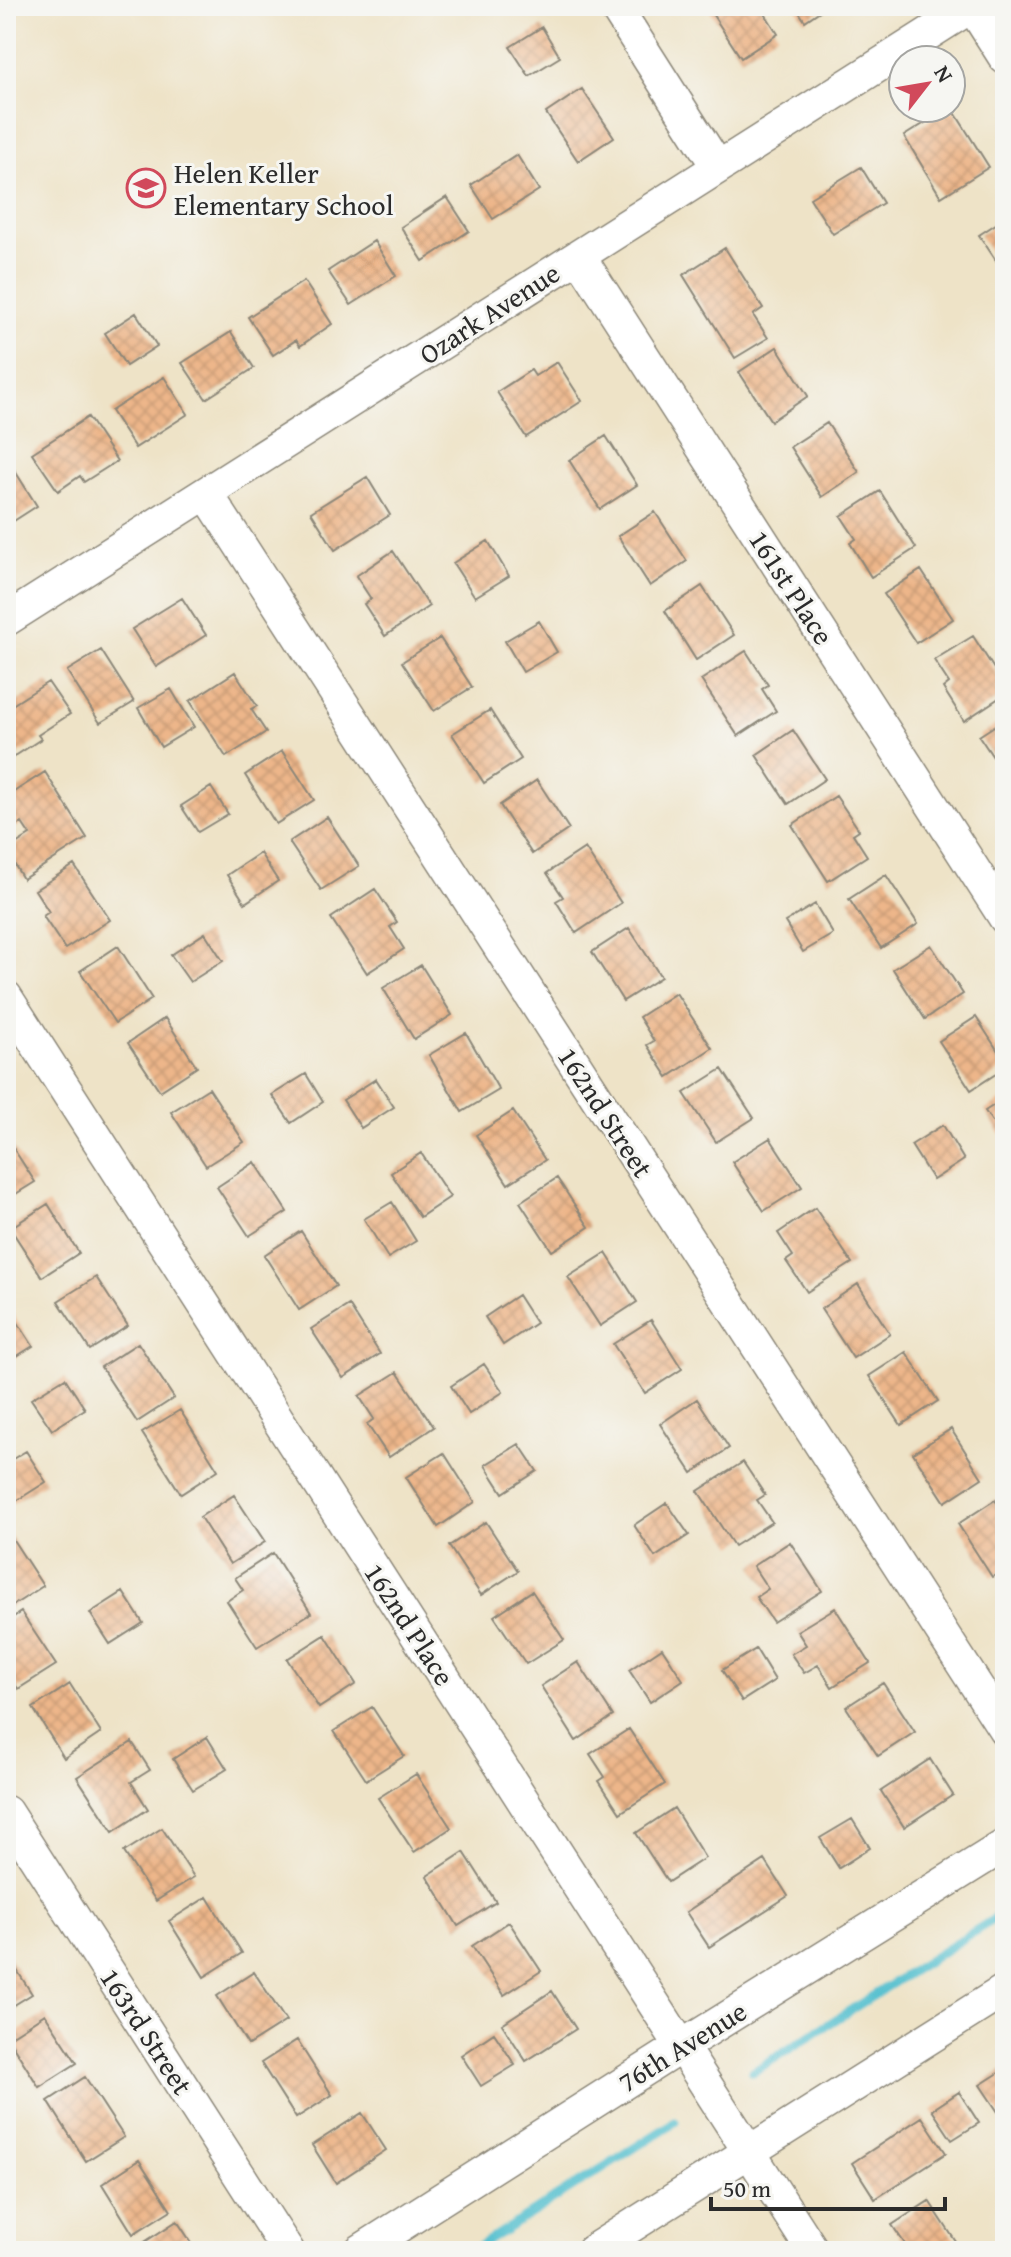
<svg xmlns="http://www.w3.org/2000/svg" width="1011" height="2257" font-family="'Gentium Book Plus',serif">
  <style>
    .lines { fill: none; stroke-linecap: round; stroke-linejoin: round }
    .stream { stroke: #54c0cf; stroke-width: 9 }
    .building { fill: url(#building-cross-hatch) }
    .street-casing { stroke: #8c8779; stroke-width: 35 }
    .street { stroke: #fff; stroke-width: 32 }
    .labels { text-anchor: middle; dominant-baseline: central; stroke-width: 6; stroke-linejoin: round; paint-order: stroke }
    .poi-label { font-size: 28px; fill: #2b2b2b; stroke: #f6f6f2; text-anchor: start }
    .street-label { font-size: 28px; fill: #2b2b2b; stroke: #f6f6f2 }
  </style>
  <defs>
    <pattern id="building-cross-hatch" width="8" height="8" patternUnits="userSpaceOnUse" patternTransform="scale(2)"><rect width="8" height="8" fill="#edb68a"/><path d="M0 0l8 8M0 8l8-8" fill="none" stroke="#cb9d77"/></pattern>
  </defs>
  <rect width="100%" height="100%" fill="#f6f6f2"/>
  <filter id="ink" filterUnits="userSpaceOnUse"><feTurbulence type="fractalNoise" baseFrequency=".0125" numOctaves="2"/><feDisplacementMap in="SourceGraphic" scale="16" xChannelSelector="R" yChannelSelector="G"/><feConvolveMatrix kernelMatrix="1 2 1 2 8 2 1 2 1" color-interpolation-filters="sRGB"/></filter>
  <filter id="wash" filterUnits="userSpaceOnUse"><feTurbulence type="fractalNoise" baseFrequency=".006" numOctaves="4" result="noise"/><feDisplacementMap in="SourceGraphic" scale="32" xChannelSelector="R" yChannelSelector="G"/><feGaussianBlur stdDeviation="1.8" result="paint"/><feColorMatrix in="noise" values="0 0 0 0 0 0 0 0 0 0 0 0 0 0 0 0 0 1.4 0 .05"/><feComposite in="paint" operator="in"/></filter>
  <g filter="url(#wash)">
    <rect width="100%" height="100%" fill="#eee3c7"/>
    <g class="lines">
      <path class="stream" d="M753,2072l252,-160
        M472,2251l203,-129"/>
    </g>
    <g id="blocks">
      <path class="building" d="M713,6h47l18,28 -37,24 -32,-49z
        M795,6h32l-22,15z
        M542,27l18,30 -31,19 -19,-29z
        M582,89l32,48 -36,24 -32,-48z
        M949,108h3l37,59 -48,30 -37,-61z
        M517,155l22,35 -46,29 -22,-34z
        M861,167l22,36 -50,31 -23,-36z
        M447,197l22,34 -46,30 -22,-34z
        M1005,218v56l-26,-39z
        M374,241l22,35 -45,29 -23,-34z
        M725,248l38,60 -10,7 15,23 -33,20 -52,-83z
        M6,256l8,13 -8,5z
        M304,281l28,43 -32,22 -4,-6 -23,15 -25,-38z
        M136,313l21,33 -31,20 -21,-33z
        M231,332l23,36 -48,31 -24,-36z
        M777,347l31,49 -37,25 -32,-49z
        M557,362l25,39 -56,36 -29,-45 34,-22 4,6z
        M164,377l24,37 -53,34 -24,-37z
        M88,417l29,44 -33,21 -4,-6 -22,15 -26,-38z
        M827,423l32,49 -37,25 -32,-50z
        M606,436l31,49 -37,24 -31,-49z
        M15,471l22,35 -31,20v-49z
        M367,477l23,38 -55,35 -24,-38z
        M880,491l36,57 -45,29 -21,-34 6,-4 -15,-23z
        M655,512l32,49 -37,25 -32,-50z
        M488,541l21,35 -34,21 -22,-34z
        M393,551l36,55 -44,30 -21,-32 7,-5 -15,-23z
        M921,570l32,49 -37,24 -32,-49z
        M702,586l32,49 -38,25 -31,-49z
        M182,598l24,37 -50,32 -24,-38z
        M539,621l18,31 -34,20 -18,-31z
        M973,636l32,50v8l-41,27 -21,-33 6,-5 -15,-23z
        M440,638l32,49 -38,24 -32,-49z
        M101,650l33,52 -34,21 -33,-52z
        M746,651l22,34 -6,4 14,22 -38,25 -37,-56z
        M235,672l22,34 -6,3 15,23 -40,25 -36,-56z
        M48,682l22,32 -32,21 3,4 -35,23v-53z
        M171,689l23,38 -33,20 -23,-39z
        M490,710l31,49 -37,24 -32,-49z
        M1005,719v56l-26,-39z
        M793,730l32,49 -37,25 -32,-49z
        M282,751l32,49 -38,24 -31,-49z
        M45,772l42,66 -64,41 -17,-29 24,-15 -8,-12 -16,10v-36z
        M537,780l32,49 -37,25 -32,-49z
        M211,787l17,27 -30,18 -17,-26z
        M836,796l23,34 -6,4 14,22 -39,25 -36,-56z
        M327,817l32,49 -38,24 -32,-48z
        M585,848l36,55 -45,30 -20,-32 7,-4 -16,-24z
        M260,853l18,28 -33,22 -18,-28z
        M74,865l36,55 -45,29 -22,-33 6,-4 -14,-22z
        M886,875l32,49 -37,24 -32,-49z
        M375,889l22,33 -7,5 14,22 -37,24 -36,-55z
        M815,904l18,30 -30,18 -18,-30z
        M629,928l32,49 -38,24 -31,-49z
        M205,933l18,28 -33,21 -19,-27z
        M931,945l32,49 -38,25 -32,-50z
        M118,946l34,53 -37,24 -35,-52z
        M421,965l31,50 -38,24 -31,-51z
        M676,993l36,55 -44,29 -21,-32 7,-4 -15,-24z
        M976,1017l29,45v6l-34,22 -32,-49z
        M165,1018l32,49 -37,24 -32,-48z
        M466,1033l33,57 -37,22 -33,-57z
        M722,1069l32,49 -38,24 -32,-49z
        M306,1074l17,28 -32,21 -19,-28z
        M376,1079l18,28 -33,21 -18,-28z
        M209,1088l35,54 -38,24 -35,-54z
        M1005,1098v43l-20,-30z
        M513,1111l32,49 -37,24 -32,-49z
        M943,1125l21,35 -31,20 -22,-35z
        M6,1137l29,45 -29,18z
        M770,1138l32,49 -38,24 -32,-49z
        M421,1153l29,44 -30,20 -29,-44z
        M255,1162l32,50 -38,24 -32,-49z
        M557,1178l32,49 -37,24 -32,-49z
        M392,1202l24,39 -28,17 -24,-39z
        M48,1204l31,49 -37,24 -32,-49z
        M815,1208l37,55 -45,29 -21,-31 7,-5 -15,-23z
        M301,1231l35,55 -37,24 -35,-55z
        M606,1253l31,49 -37,24 -32,-49z
        M96,1277l32,49 -38,24 -32,-49z
        M858,1284l32,50 -37,24 -32,-49z
        M518,1295l18,28 -33,22 -18,-28z
        M349,1305l31,49 -37,24 -32,-49z
        M13,1315l20,31 -27,17v-44z
        M651,1320l31,49 -37,24 -32,-49z
        M138,1343l36,55 -37,24 -36,-55z
        M906,1352l32,49 -37,24 -32,-49z
        M484,1364l19,28 -34,22 -18,-28z
        M397,1372l37,55 -45,30 -22,-33 7,-5 -15,-23z
        M65,1378l20,31 -33,21 -21,-31z
        M697,1399l32,49 -37,25 -32,-49z
        M180,1410l38,60 -37,24 -39,-61z
        M951,1429l31,49 -37,24 -32,-49z
        M519,1444l18,27 -34,22 -18,-28z
        M26,1451l20,31 -33,21 -7,-10v-30z
        M444,1453l31,49 -37,25 -32,-50z
        M743,1462l22,33 -8,5 15,22 -38,24 -36,-55z
        M234,1495l31,47 -35,22 -30,-47z
        M995,1500l10,15v54l-13,8 -34,-53z
        M667,1503l22,32 -34,22 -21,-32z
        M486,1522l32,49 -37,24 -32,-49z
        M6,1529l37,57 -37,24z
        M790,1542l32,49 -49,31 -17,-25 12,-8 -15,-23z
        M273,1553l38,60 -54,34 -30,-46 16,-11 -8,-12z
        M532,1591l32,49 -38,24 -32,-48z
        M123,1592l20,31 -33,21 -20,-31z
        M835,1608l35,55 -38,24 -14,-22 -14,8 -13,-19 15,-9 -9,-14z
        M21,1612l35,53 -38,24 -12,-20v-47z
        M325,1635l31,49 -37,24 -32,-49z
        M662,1648l21,32 -33,22 -21,-32z
        M756,1649l19,31 -33,21 -20,-31z
        M578,1662l35,54 -37,25 -35,-55z
        M883,1683l32,49 -37,24 -32,-49z
        M70,1684l31,49 -37,25 -31,-50z
        M372,1707l32,49 -38,24 -32,-49z
        M629,1729l36,55 -45,29 -21,-32 6,-4 -15,-23z
        M207,1737l20,32 -34,21 -20,-31z
        M132,1742l18,28 -19,12 17,27 -35,23 -36,-55z
        M930,1759l23,36 -49,32 -23,-36z
        M416,1774l35,54 -37,24 -36,-54z
        M674,1808l31,50 -37,24 -32,-49z
        M852,1819l18,29 -31,20 -19,-30z
        M162,1828l32,49 -38,24 -32,-49z
        M464,1852l32,50 -38,24 -31,-50z
        M765,1860l23,36 -79,51 -23,-35z
        M207,1897l35,56 -38,24 -35,-56z
        M509,1922l32,49 -37,24 -32,-49z
        M6,1953l26,41 -26,16z
        M254,1972l32,49 -38,24 -31,-49z
        M552,1991l24,38 -50,32 -24,-37z
        M45,2014l32,49 -38,24 -31,-49z
        M494,2033l21,32 -34,21 -20,-31z
        M297,2040l35,55 -36,23 -35,-55z
        M1005,2069v43l-5,3 -20,-30z
        M85,2077l39,60 -38,24 -38,-60z
        M959,2092l20,31 -27,17 -20,-30z
        M362,2113l24,37 -50,33 -24,-38z
        M922,2117l24,36 -71,46 -23,-36z
        M139,2160l32,50 -38,24 -31,-50z
        M929,2201l33,50h-61l6,-4 -15,-22z
        M177,2221l20,30h-53l-4,-6z"/>
    </g>
  </g>
  <g filter="url(#ink)">
    <use href="#blocks" fill-opacity="0" stroke="#8c8779" stroke-width="2"/>
    <g class="lines">
      <g class="street-casing">
        <path id="street" d="M615,6l102,160
          M972,6l33,52
          M579,256l426,662
          M207,494l798,1236
          M6,620c323,-203 643,-411 966,-614
          M6,997l807,1254
          M6,1812l282,439
          M360,2251l322,-205 323,-201
          M592,2251l413,-261"/>
      </g>
      <use href="#street" class="street"/>
    </g>
  </g>
  <defs>
    <g id="school-ring" transform="scale(2)"><circle r="9.5" fill="#f6f6f2" stroke="#d1495b" stroke-width="1.5"/><path d="M0-5L7-2L0 1L-7-2ZM-4 1L0 2.5L4 1V4Q0 6-4 4Z" fill="#d1495b"/></g>
  </defs>
  <g fill-rule="evenodd">
    <use href="#school-ring" x="146" y="188"/>
  </g>
  <g class="labels">
    <g class="poi-label">
      <text x="174" y="172">Helen Keller<tspan x="174" dy="32">Elementary School</tspan></text>
    </g>
    <g class="street-label">
      <text transform="translate(489 313) rotate(-33)">Ozark Avenue</text>
      <text transform="translate(792 587) rotate(57)">161st Place</text>
      <text transform="translate(606 1112) rotate(57)">162nd Street</text>
      <text transform="translate(410 1624) rotate(57)">162nd Place</text>
      <text transform="translate(147 2031) rotate(57)">163rd Street</text>
      <text transform="translate(682 2046) rotate(-32)">76th Avenue</text>
    </g>
  </g>
  <rect width="1011" height="2257" fill="none" stroke="#f6f6f2" stroke-width="32"/>
  <g transform="translate(927 84) rotate(59)"><circle r="38" fill="#f6f6f2" stroke="#a5a5a2" stroke-width="2"/>
  <path d="M0-6L14 30L0 20L-14 30Z" fill="#d1495b"/>
  <text y="-12" font-size="22" font-weight="bold" text-anchor="middle" fill="#2b2b2b">N</text>
  </g>
  <path d="M711 2197v12h234v-12" fill="none" stroke="#2b2b2b" stroke-width="4"/>
  <text x="723" y="2197" font-size="24" fill="#2b2b2b" stroke="#f6f6f2" stroke-width="6" paint-order="stroke">50 m</text>
</svg>
